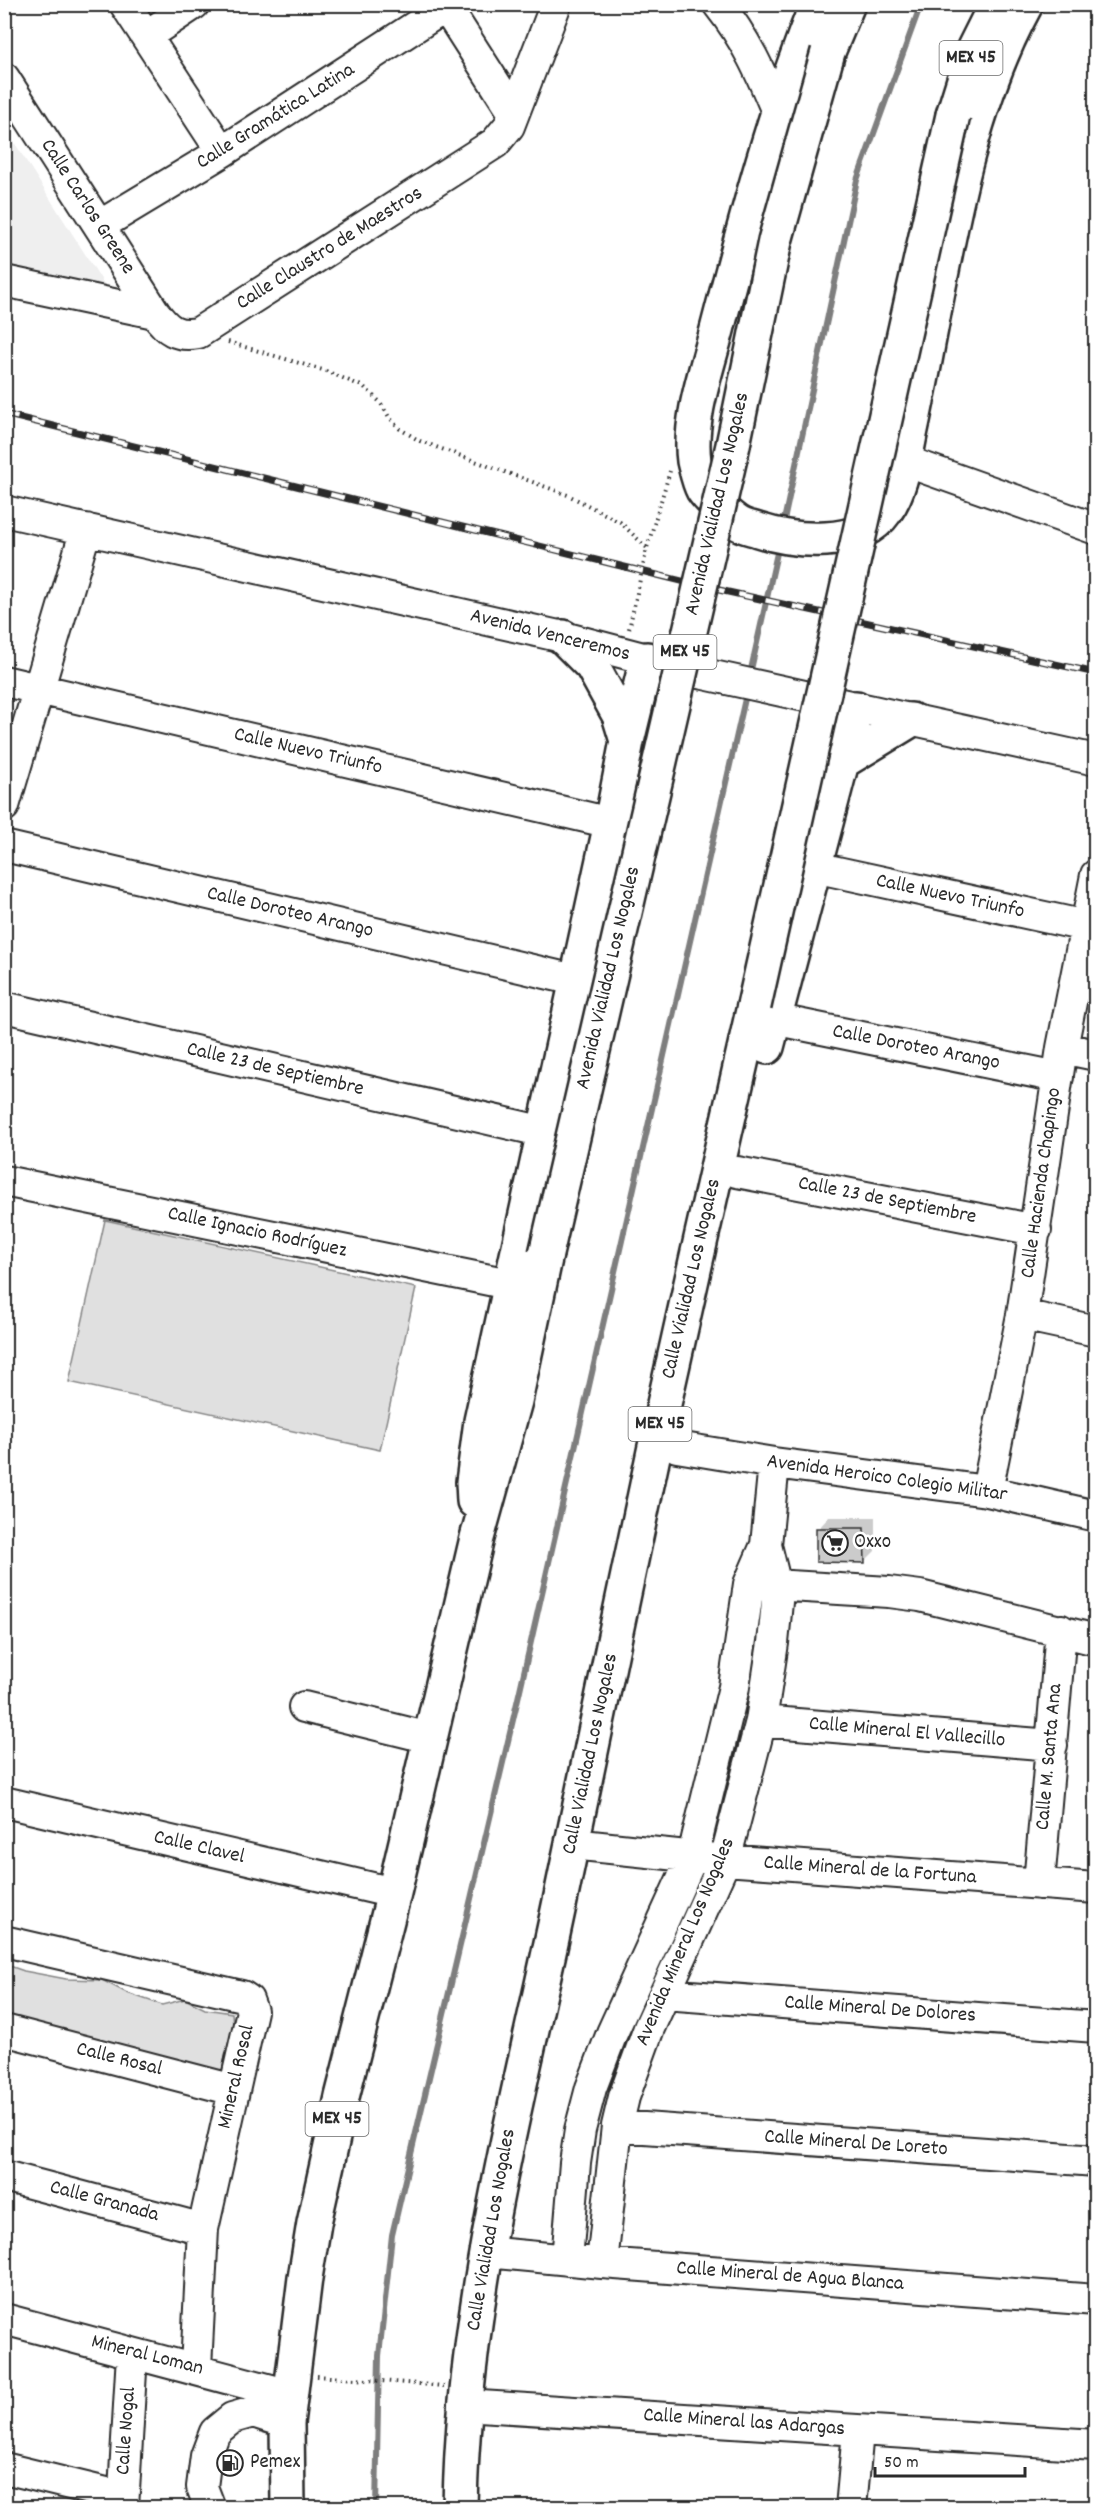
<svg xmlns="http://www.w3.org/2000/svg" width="1100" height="2512" font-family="Dekko,sans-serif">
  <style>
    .built { fill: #efefef }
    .green { fill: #e0e0e0; stroke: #868686; stroke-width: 1.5 }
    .shadow { fill: #0003 }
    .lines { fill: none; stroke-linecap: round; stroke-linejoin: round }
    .stream { stroke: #7e7e7e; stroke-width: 6 }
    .building { fill: #cbcbcb; stroke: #2b2b2b; stroke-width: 1.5 }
    .minor-casing { stroke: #2b2b2b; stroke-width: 34 }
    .highway-casing { stroke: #2b2b2b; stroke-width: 38 }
    .path { stroke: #2b2b2b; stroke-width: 4; stroke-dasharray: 1.5 4.5; stroke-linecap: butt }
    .minor { stroke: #fff; stroke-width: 30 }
    .highway { stroke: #fff; stroke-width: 33 }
    .rail-casing { stroke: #2b2b2b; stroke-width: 7 }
    .rail { stroke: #fff; stroke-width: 4.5; stroke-dasharray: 14; stroke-linecap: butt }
    .highway-bridge-casing { stroke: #2b2b2b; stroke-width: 38; stroke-linecap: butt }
    .highway-bridge { stroke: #fff; stroke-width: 33 }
    .labels { text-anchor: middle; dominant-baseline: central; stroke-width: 5; stroke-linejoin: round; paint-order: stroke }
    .shield { fill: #fff; stroke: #6b6b6b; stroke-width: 1.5 }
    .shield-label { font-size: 20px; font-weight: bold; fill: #2b2b2b }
    .street-label { font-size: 21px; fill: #2b2b2b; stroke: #fff }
    .poi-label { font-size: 21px; fill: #2b2b2b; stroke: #fff; text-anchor: start }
  </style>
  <rect width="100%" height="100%" fill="#fff"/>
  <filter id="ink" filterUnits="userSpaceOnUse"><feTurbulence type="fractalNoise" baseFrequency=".0167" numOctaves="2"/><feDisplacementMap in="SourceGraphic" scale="12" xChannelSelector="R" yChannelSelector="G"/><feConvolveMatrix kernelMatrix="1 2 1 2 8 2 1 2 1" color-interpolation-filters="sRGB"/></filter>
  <g filter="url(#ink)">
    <path class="built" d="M11,137l100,158 -106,-24 -1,-129z"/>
    <path class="green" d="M105,1220l311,68 -36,162 -311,-68z
      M4,1964l20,7 42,8 36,1 25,13 35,12 23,-6 20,10 27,4 1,13 -11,44 -10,5 -207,-55z"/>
    <path class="shadow" d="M829,1517h46v34l-11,11 -46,-33z"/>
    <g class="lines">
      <path class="stream" d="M783,525l74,-345 64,-176
        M750,674l29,-130
        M376,2508l3,-152 13,-121 128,-545 227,-1000"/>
    </g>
    <path class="building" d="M816,1528h48l1,35 -49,-1z"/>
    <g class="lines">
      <g class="minor-casing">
        <path id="minor" d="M125,4l97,148
          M718,4c28,35 43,69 60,110
          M446,7l68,106
          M146,36l48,-32
          M4,78l151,235c12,17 22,24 43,20l297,-190 14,-17 47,-122
          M99,226l123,-74 228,-148
          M4,281l151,32
          M905,461l191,68
          M4,511l559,126 141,37 392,86
          M4,681l607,142
          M4,806l82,-277
          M4,846l571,134
          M814,867l272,59
          M4,1007l541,125
          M773,1019l285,58
          M1062,1048l34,7
          M737,1172l299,58
          M4,1181l505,103
          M1022,1315l74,16
          M677,1447l97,16 213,28 109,25
          M987,1491l35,-176 40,-267 34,-173
          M756,1584l133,8 31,4 176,44
          M304,1707l126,31
          M761,1721l291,24
          M4,1802l390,91
          M572,1844l153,16 371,28
          M1039,1884l22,-254
          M4,1941l238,55 6,4 4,11 -49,218 -7,139
          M664,1994l432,33
          M4,2030l230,60
          M617,2126l479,35
          M4,2176l199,53
          M485,2252l117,11 494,37
          M567,2260l8,-97 5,-33 11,-42 21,-55 81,-178 41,-168 15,-103 17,-39 8,-82
          M602,2263l15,-137 7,-29 25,-69 76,-168 36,-139 12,-78 4,-41 -1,-16 -10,-41
          M4,2319l286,76
          M464,2405l632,40
          M4,2468l119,29
          M123,2508l9,-154
          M210,2508l-8,-21 4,-31 9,-24 17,-14 21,-6 34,11
          M851,2508l7,-77"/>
      </g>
      <g class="highway-casing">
        <path id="highway" d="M817,4c-42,104 -71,214 -99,322 -10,40 -30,93 -24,135 2,8 5,22 9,29 5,8 29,30 37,34 5,3 12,4 18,6 37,12 102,18 127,-18 17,-23 20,-54 26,-82 6,-29 12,-57 17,-86 22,-115 41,-236 98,-340
          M828,52l20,-48
          M953,115l21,-67 22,-44
          M627,741l20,-82
          M842,762l14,-54
          M767,1047l75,-285 69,-42
          M474,1501l-1,-19 8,-61 130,-598 16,-82 -8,-26 -27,-49 -29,-29
          M288,2508l-1,-85 18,-145 9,-55 28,-126 52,-204 83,-355 38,-137 31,-147
          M460,2508c3,-207 58,-406 100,-607 35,-165 68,-332 104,-497 29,-133 60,-265 90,-398"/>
      </g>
      <path class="path" d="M228,342l98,29 38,16 16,15 9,15 11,12 20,12 148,54 52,27 27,26
        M629,629l18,-81 23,-77
        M317,2376l127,10"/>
      <use href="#minor" class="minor"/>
      <use href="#highway" class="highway"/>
      <g class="rail-casing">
        <path id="rail" d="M4,414l706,174 386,85"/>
      </g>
      <use href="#rail" class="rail"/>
      <g class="highway-bridge-casing">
        <path id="highway-bridge" d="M754,1006l199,-891
          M546,1254l187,-809 42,-204 53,-189"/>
      </g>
      <use href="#highway-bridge" class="highway-bridge"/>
    </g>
  </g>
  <defs>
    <g id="supermarket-ring" transform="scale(1.35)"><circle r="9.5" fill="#fff" stroke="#2b2b2b" stroke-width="1.5"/><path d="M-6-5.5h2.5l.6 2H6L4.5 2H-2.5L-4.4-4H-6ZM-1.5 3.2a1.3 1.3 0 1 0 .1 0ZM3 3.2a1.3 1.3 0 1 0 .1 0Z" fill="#2b2b2b"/></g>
    <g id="fuel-ring" transform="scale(1.35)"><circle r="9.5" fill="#fff" stroke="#2b2b2b" stroke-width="1.5"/><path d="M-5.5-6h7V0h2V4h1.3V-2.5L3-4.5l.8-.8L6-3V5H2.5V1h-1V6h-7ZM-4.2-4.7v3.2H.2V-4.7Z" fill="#2b2b2b"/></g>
  </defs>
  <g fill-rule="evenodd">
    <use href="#supermarket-ring" x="835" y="1543"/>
    <use href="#fuel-ring" x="230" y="2463"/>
  </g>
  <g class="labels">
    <g class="shield">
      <rect x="939.5" y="41" width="63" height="34" rx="4.5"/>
      <rect x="653.5" y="635" width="63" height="34" rx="4.5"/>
      <rect x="628.5" y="1407" width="63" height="34" rx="4.5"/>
      <rect x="305.5" y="2102" width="63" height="34" rx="4.5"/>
    </g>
    <g class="shield-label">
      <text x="971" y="58">MEX 45</text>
      <text x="685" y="652">MEX 45</text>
      <text x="660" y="1424">MEX 45</text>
      <text x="337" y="2119">MEX 45</text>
    </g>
    <g class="street-label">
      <text transform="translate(276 117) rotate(-32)">Calle Gramática Latina</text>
      <text transform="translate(87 207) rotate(57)">Calle Carlos Greene</text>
      <text transform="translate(330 249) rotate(-32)">Calle Claustro de Maestros</text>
      <text transform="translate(718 504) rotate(-77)">Avenida Vialidad Los Nogales</text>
      <text transform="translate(550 636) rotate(14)">Avenida Venceremos</text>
      <text transform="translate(308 752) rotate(13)">Calle Nuevo Triunfo</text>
      <text transform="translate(950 897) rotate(12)">Calle Nuevo Triunfo</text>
      <text transform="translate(290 913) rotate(13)">Calle Doroteo Arango</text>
      <text transform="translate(609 978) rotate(-77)">Avenida Vialidad Los Nogales</text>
      <text transform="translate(916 1048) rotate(11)">Calle Doroteo Arango</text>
      <text transform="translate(275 1070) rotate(13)">Calle 23 de Septiembre</text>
      <text transform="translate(1042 1183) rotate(-82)">Calle Hacienda Chapingo</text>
      <text transform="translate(887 1201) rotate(11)">Calle 23 de Septiembre</text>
      <text transform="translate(257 1233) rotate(12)">Calle Ignacio Rodríguez</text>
      <text transform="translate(692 1279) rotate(-77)">Calle Vialidad Los Nogales</text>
      <text transform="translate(887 1479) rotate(8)">Avenida Heroico Colegio Militar</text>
      <text transform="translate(907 1733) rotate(5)">Calle Mineral El Vallecillo</text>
      <text transform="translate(591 1754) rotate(-78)">Calle Vialidad Los Nogales</text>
      <text transform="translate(1050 1757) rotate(-85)">Calle M. Santa Ana</text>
      <text transform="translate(199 1848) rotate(13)">Calle Clavel</text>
      <text transform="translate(870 1871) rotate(4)">Calle Mineral de la Fortuna</text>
      <text transform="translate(686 1942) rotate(-67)">Avenida Mineral Los Nogales</text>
      <text transform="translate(880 2010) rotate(4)">Calle Mineral De Dolores</text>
      <text transform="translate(119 2060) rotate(14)">Calle Rosal</text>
      <text transform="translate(237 2077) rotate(-77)">Mineral Rosal</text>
      <text transform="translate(856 2144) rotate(4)">Calle Mineral De Loreto</text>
      <text transform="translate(104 2202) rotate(15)">Calle Granada</text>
      <text transform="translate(492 2230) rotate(-80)">Calle Vialidad Los Nogales</text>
      <text transform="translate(790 2277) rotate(4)">Calle Mineral de Agua Blanca</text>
      <text transform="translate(147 2356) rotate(14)">Mineral Loman</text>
      <text transform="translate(744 2423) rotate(4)">Calle Mineral las Adargas</text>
      <text transform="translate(127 2431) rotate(-86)">Calle Nogal</text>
    </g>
    <g class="poi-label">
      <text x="854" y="1543">Oxxo</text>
      <text x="250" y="2463">Pemex</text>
    </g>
  </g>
  <rect width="1100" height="2512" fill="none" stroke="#fff" stroke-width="24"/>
  <rect x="12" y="12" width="1076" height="2488" fill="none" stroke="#2b2b2b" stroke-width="2" filter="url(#ink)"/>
  <path d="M875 2467v9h150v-9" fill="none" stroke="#2b2b2b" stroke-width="3"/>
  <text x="884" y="2467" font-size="18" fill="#2b2b2b" stroke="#ffffff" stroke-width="4.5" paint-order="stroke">50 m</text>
</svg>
